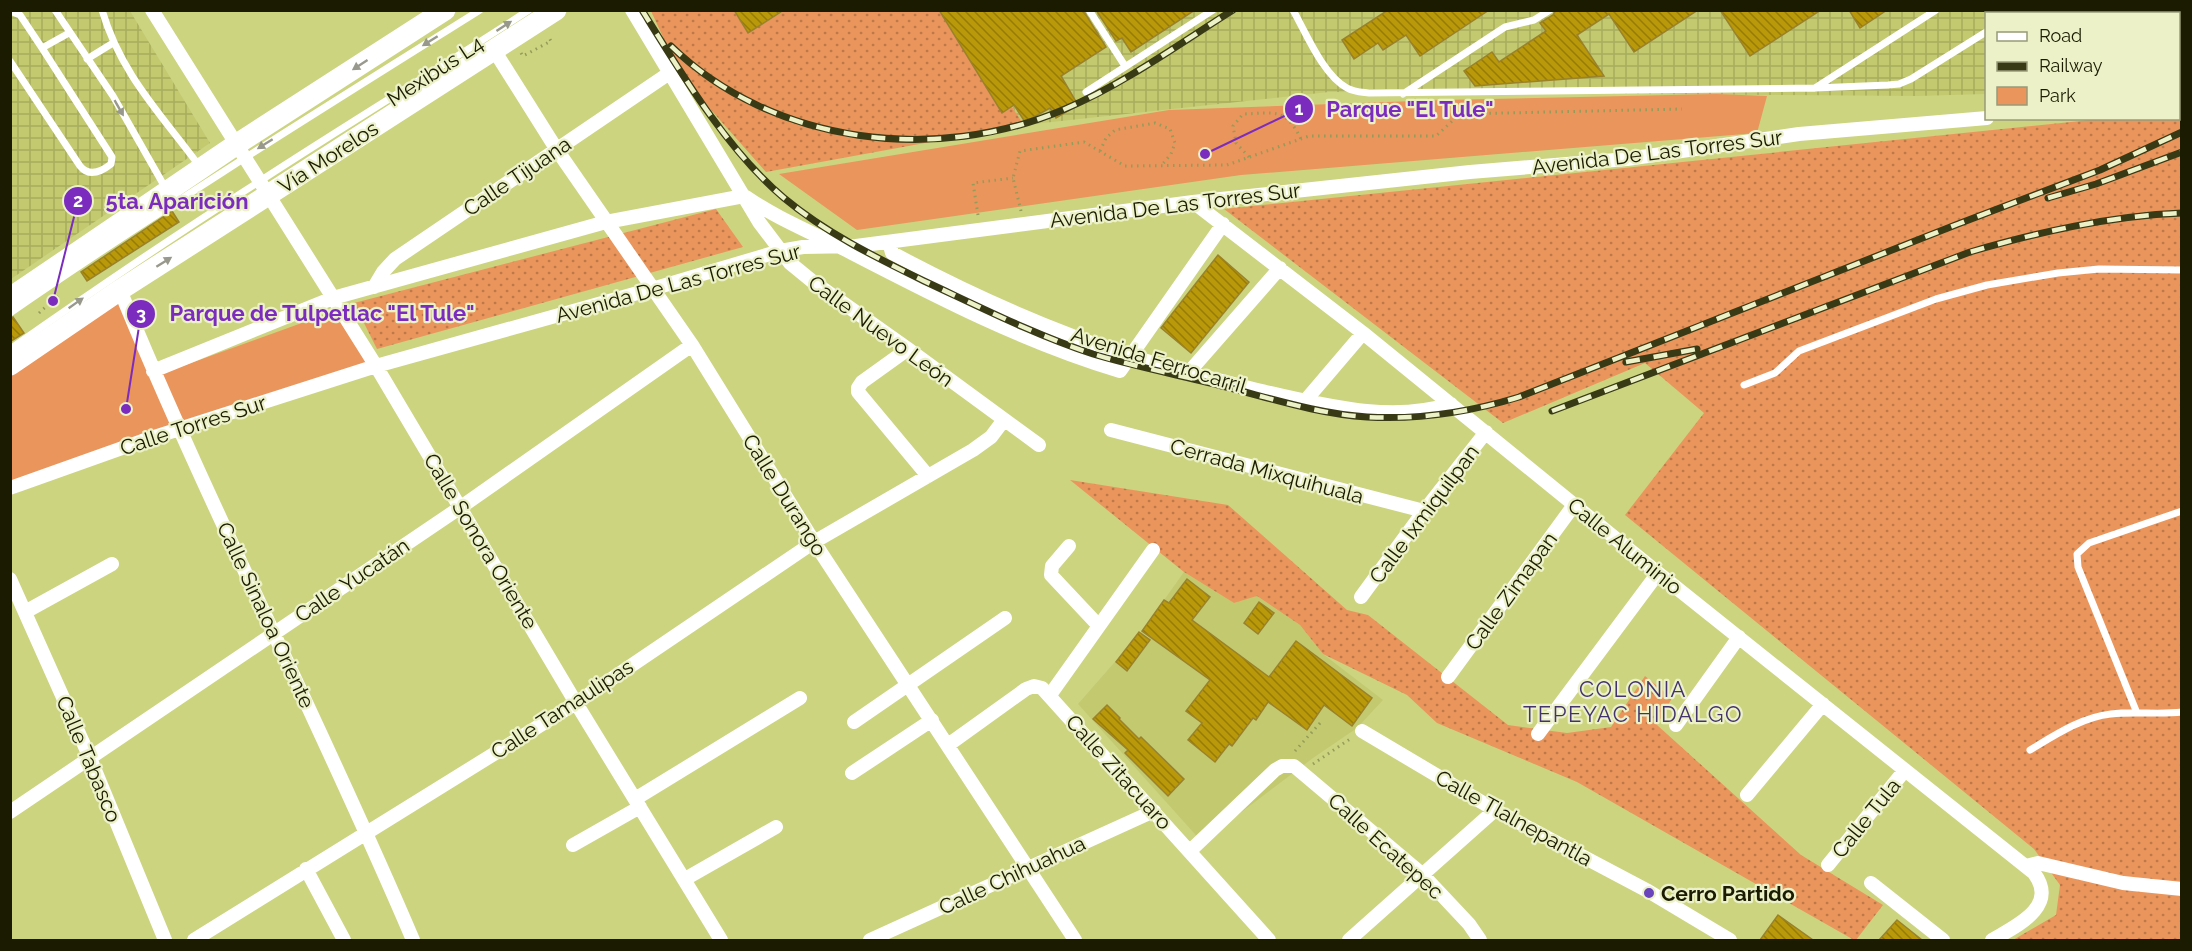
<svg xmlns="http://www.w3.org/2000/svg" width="2192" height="951" font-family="Raleway,sans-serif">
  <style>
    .built { fill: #c3c96f }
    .industrial { fill: url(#industrial-grid) }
    .grass { fill: url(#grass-dots) }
    .park { fill: #ea955c }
    .building { fill: url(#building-back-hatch); stroke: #9a822c; stroke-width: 1.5 }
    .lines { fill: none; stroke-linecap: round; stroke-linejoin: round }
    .path { stroke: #959b59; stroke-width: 3; stroke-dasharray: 1.5 4.5; stroke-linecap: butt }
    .lane { stroke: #fff; stroke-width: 7 }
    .street { stroke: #fff; stroke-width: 14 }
    .primary { stroke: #fff; stroke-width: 21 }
    .rail-casing { stroke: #383a15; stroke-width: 7 }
    .rail { stroke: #ecf1c8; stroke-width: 4.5; stroke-dasharray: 14; stroke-linecap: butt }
    .oneway { fill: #98988c }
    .poi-dot { fill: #6944bd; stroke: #ecf1c8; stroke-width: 2 }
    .labels { text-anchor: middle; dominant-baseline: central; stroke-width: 4.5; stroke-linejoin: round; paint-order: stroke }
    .street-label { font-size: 21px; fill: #1a1b00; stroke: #ecf1c8 }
    .poi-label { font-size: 21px; font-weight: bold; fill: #1a1b00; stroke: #ecf1c8; text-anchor: start }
    .neighbourhood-label { font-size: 22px; letter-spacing: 1.5px; fill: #42336f; stroke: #ecf1c8 }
    .leader { fill: none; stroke: #7b2cbf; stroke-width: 2 }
    .callout-dot { fill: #7b2cbf; stroke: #ecf1c8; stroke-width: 2 }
    .mark-label { font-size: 18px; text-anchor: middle; font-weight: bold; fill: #fff }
    .callout-label { font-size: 22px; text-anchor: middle; font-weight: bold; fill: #7b2cbf; stroke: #ecf1c8; stroke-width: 4.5; stroke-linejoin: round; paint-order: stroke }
  </style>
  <defs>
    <pattern id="industrial-grid" width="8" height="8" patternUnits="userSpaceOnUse" patternTransform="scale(1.5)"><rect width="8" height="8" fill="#c3c96f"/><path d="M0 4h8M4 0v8" fill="none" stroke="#a7ac5e"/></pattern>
    <pattern id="grass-dots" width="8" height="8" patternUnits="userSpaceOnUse" patternTransform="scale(1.5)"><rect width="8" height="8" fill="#ea955c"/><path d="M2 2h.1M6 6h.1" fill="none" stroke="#bd794a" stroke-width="1.8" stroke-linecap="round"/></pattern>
    <pattern id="building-back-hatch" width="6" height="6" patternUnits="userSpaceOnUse" patternTransform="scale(1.5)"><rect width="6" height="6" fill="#b9980a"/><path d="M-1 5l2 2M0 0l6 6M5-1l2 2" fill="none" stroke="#967b08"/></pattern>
  </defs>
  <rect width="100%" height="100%" fill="#ccd480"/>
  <path class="built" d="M1184,572l50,31 23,-7 43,29 23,29 60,46 -26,28 -44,30 -111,84 -124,-138 64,-73z"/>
  <path class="industrial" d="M11,11h119l80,132 -199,136z
    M938,11h1243v78h-3v-75h-192v80l-68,2 -589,-4 -305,33 -12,-18 -10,6z"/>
  <path class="grass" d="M651,11h83l14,22 36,-22h155l63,102 10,-6 12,18 -258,47 -85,-96z
    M2179,110h2v830h-168l43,-25 4,-30 -26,-36 -409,-334 79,-102 -59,-50 -142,60 -279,-214 876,-90 78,-1z
    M716,209l27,38 -366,102 -23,-46z
    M1070,480l158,25 119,105 21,5 140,110 59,8 44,-6 34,-51 27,22 -15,27 144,130 82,50 -27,35h-2l-277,-158 -140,-59 -30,-28 -84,-41 -23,-29 -43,-29 -23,7 -50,-31z"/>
  <path class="park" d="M1716,94l51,2 -10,37 -516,42 -384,55 -78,-56 390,-64 273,-10z
    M120,290l35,86 191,-69 30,59 -234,75 -131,54v-130z"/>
  <path class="building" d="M734,10h50l-36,23z
    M939,10h144l23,37 -45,29 17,29 -22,13 -6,-10 -25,14 -11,-17 -12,8z
    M1096,10h99l-64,42 -9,-14 -6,3z
    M1388,10h101l-69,46 -14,-21 -23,15 -5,-7 -24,16 -12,-19z
    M1556,10h142l-64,42 -25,-38 -32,21 27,41 -129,10 -11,-15 28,-19 7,10 47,-31 -6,-8 13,-8z
    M1720,10h101l-71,46z
    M1849,10h38l-27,18z
    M172,211l7,11 -92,59 -6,-9z
    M1218,255l31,27 -58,71 -30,-25z
    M13,317l11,16 -14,9v-23z
    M1187,579l23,18 -18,23 77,57 27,-36 76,57 -20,28 -28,-21 -17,25 -39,-28 -12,18 -3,-2 -21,28 -3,-2 -14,18 -27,-22 14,-17 -16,-12 24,-31 -68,-49 22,-31 5,3z
    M1259,602l15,11 -16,21 -14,-11z
    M1139,632l11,8 -23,31 -11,-9z
    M1107,705l13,13 -1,1 20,20 2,-2 43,42 -16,17 -43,-43 3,-3 -35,-31z
    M1778,915l35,25h-53z
    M1897,920l25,20h-43z"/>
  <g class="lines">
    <path class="path" d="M521,53l2,3 28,-15 -3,-5
      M1100,151l6,-13 9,-8 40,-7 15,6 5,14 -4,11 -10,12
      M1249,157l-13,-14 -3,-17 10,-12c32,-1 42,-7 58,25
      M1021,211l-8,-33 7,-27 64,-9 41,24 102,-1 82,-29h127l24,-22 222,-5
      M978,215l-5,-32 40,-5
      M39,313l20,-18
      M1295,751l26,-29
      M1313,764l37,-25"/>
    <path class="lane" d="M55,10l58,86 53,93
      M102,10c19,65 60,105 98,157
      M1089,10l36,56
      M1293,10c13,23 30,65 54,78 7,4 14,4 22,5l446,-5 73,-3 11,-1 12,-5 75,-47
      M10,11l10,4 22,33 27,-15
      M87,59l26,-16
      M10,61l70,105c9,11 21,6 31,-2l1,-7 -70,-109
      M2178,65l4,-1
      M1815,88l121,-78
      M1086,92l127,-82
      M1403,94l102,-67 29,-7 16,-10
      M10,313c154,-106 312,-204 470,-303
      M10,349c83,-58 165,-114 250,-168 89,-58 180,-113 269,-171
      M1744,385l31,-12 24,-22 137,-52 51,-14 71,-12 41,-4 83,1
      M2137,713l-59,-146 -1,-13 12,-11 93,-32
      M2030,750c25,-15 52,-33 81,-36 24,-3 47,1 71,-2"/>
    <path class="street" d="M152,10l224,356 200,337 145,237
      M632,10l127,212 31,41 22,18 96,68 131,96
      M494,50l63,100 135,195 122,197 261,398
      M2178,106h4
      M746,197c33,23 70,37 106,56 87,45 174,90 268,118l103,-147
      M1193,202l170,131 295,240 376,300c25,34 -18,53 -42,67
      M889,242l3,11c75,40 156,77 238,103 44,14 91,25 136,36 59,13 125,31 185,12
      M374,287l9,-15 12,-13 273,-185
      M120,290c90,220 200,431 293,650
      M908,349l-46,33 -4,6v4l70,84
      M153,371l180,-73 273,-76 138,-26
      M1189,372l91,-104
      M1305,401l58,-68
      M1111,430l313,81
      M10,488l132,-47 234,-75 276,-77 128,-38 23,-4 53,-1 337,-44 277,-30 157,-13 172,-25 188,-16
      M1069,546l-17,20 -1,9 47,50
      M10,579l80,179 75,182
      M1361,597l63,-86 62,-79
      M25,612l87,-48
      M1448,677l126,-172
      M1050,695l103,-145
      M854,722l151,-104
      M1676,725l63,-88
      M1362,731l133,79 153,81 82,49
      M1538,734l120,-161
      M948,745l78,-56 8,-3 8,2 227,252
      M852,773l80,-53
      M1747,795l76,-91
      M635,799l165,-101
      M10,812l451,-305 231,-162
      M573,845l67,-38
      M1190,851l85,-81 7,-4h12l128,108 47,50 11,16
      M1828,865l77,-95
      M2026,866l12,-3 85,20 59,6
      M306,869l38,71
      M685,879l91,-52
      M1871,883l72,57
      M194,940l382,-237 238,-161 159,-92 18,-13 12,-16
      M870,940l284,-129
      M1349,940l146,-130"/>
    <path class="primary" d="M10,298l227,-154 208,-134
      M10,365l110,-75 436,-280"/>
    <g class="rail-casing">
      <path id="rail" d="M642,10c39,63 85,140 142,188 42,35 91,59 140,83 56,26 111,54 169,73 43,13 87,21 129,32 48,12 96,28 145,31 52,3 103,-5 152,-20l439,-173 142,-54 82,-38
        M671,46c102,99 266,118 394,63 59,-25 114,-65 168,-99
        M2048,198l48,-14 86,-32
        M1626,362l71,-13
        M1552,411l418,-159c69,-20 139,-36 212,-39"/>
    </g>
    <use href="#rail" class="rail"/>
  </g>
  <defs><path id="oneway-solid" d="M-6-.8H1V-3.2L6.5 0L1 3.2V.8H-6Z" transform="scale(1.5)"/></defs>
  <g class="oneway">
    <use href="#oneway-solid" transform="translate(504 26) rotate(-33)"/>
    <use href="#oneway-solid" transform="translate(430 41) rotate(148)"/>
    <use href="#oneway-solid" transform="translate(360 65) rotate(147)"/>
    <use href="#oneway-solid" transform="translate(119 108) rotate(60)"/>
    <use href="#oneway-solid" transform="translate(265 144) rotate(148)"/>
    <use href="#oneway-solid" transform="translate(164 262) rotate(-32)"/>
    <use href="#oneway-solid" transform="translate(76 303) rotate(-35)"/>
  </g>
  <circle class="poi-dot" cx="1649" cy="893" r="6"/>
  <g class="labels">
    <g class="street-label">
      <text transform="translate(435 71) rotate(-33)">Mexibús L4</text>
      <text transform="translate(1657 152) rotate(-7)">Avenida De Las Torres Sur</text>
      <text transform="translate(328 157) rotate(-33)">Vía Morelos</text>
      <text transform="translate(517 176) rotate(-34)">Calle Tijuana</text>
      <text transform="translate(1175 205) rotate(-7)">Avenida De Las Torres Sur</text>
      <text transform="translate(678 283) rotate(-15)">Avenida De Las Torres Sur</text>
      <text transform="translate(881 331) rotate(36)">Calle Nuevo León</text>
      <text transform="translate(1159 360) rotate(17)">Avenida Ferrocarril</text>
      <text transform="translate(193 425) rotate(-18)">Calle Torres Sur</text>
      <text transform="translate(1267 471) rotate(15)">Cerrada Mixquihuala</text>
      <text transform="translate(785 495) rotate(58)">Calle Durango</text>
      <text transform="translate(1424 514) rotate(-53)">Calle Ixmiquilpan</text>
      <text transform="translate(481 541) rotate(59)">Calle Sonora Oriente</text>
      <text transform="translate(1625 546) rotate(39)">Calle Aluminio</text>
      <text transform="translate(352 580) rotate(-34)">Calle Yucatán</text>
      <text transform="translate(1511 591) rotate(-54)">Calle Zimapan</text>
      <text transform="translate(266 615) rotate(65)">Calle Sinaloa Oriente</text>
      <text transform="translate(562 709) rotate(-33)">Calle Tamaulipas</text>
      <text transform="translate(89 759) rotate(67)">Calle Tabasco</text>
      <text transform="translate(1119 772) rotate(48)">Calle Zitacuaro</text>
      <text transform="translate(1514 818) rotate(29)">Calle Tlalnepantla</text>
      <text transform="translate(1866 818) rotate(-51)">Calle Tula</text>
      <text transform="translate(1386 846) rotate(42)">Calle Ecatepec</text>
      <text transform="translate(1012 875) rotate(-25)">Calle Chihuahua</text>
    </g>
    <g class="poi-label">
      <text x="1661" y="893">Cerro Partido</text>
    </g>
    <g class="neighbourhood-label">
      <text x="1633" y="689">COLONIA<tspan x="1633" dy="25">TEPEYAC HIDALGO</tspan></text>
    </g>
  </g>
  <path class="leader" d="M1205 154L1299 109M53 301L78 201M126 409L141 314"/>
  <g class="callout-dot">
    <circle cx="1205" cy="154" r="6"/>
    <circle cx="53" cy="301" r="6"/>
    <circle cx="126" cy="409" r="6"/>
    <circle cx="1299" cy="109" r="15"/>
    <circle cx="78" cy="201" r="15"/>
    <circle cx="141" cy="314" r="15"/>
  </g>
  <g class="mark-label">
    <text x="1299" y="115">1</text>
    <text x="78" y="207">2</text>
    <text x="141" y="320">3</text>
  </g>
  <g class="callout-label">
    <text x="1410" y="117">Parque "El Tule"</text>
    <text x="177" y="209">5ta. Aparición</text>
    <text x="322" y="321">Parque de Tulpetlac "El Tule"</text>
  </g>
  <rect width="2192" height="951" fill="none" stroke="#1a1b00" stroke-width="24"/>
  <rect x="1985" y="12" width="195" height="108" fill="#ecf1c8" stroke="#989b78" stroke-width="1.5"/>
  <rect x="1997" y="32" width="30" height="9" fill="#ffffff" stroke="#989b78" stroke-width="1.5"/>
  <text x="2039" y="42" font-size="18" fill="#1a1b00">Road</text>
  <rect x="1997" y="62" width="30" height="9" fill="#383a15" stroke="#989b78" stroke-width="1.5"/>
  <text x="2039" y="72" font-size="18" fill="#1a1b00">Railway</text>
  <rect x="1997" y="87" width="30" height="18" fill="#ea955c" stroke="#989b78" stroke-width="1.5"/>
  <text x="2039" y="102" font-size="18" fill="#1a1b00">Park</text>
</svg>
